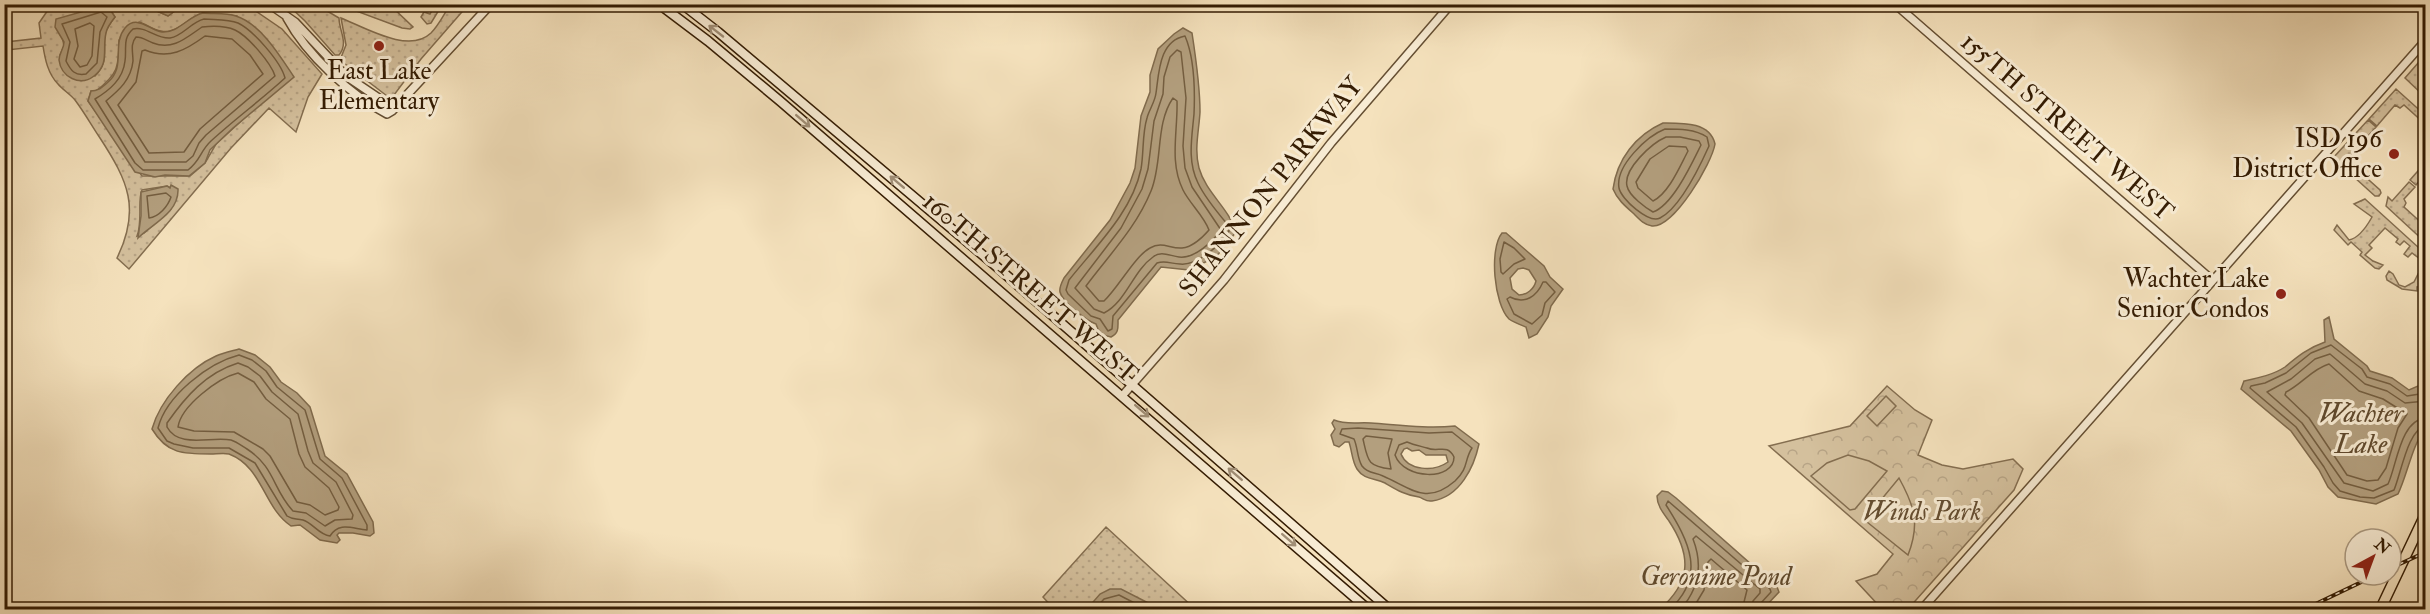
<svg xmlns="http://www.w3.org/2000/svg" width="2430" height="614" font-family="'IM FELL Double Pica',serif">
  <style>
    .grass { fill: url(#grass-dots); stroke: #846e50; stroke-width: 1.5; fill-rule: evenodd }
    .park { fill: url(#park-crowns); stroke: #846e50; stroke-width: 1.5 }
    .garden { fill: #d4c09d; stroke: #846e50; stroke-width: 1.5 }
    .water { fill: #b39f7e; stroke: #806b4d; stroke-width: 1.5; fill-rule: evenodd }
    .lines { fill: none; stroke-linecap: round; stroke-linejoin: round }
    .shore { stroke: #745e40; stroke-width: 1.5 }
    .tertiary-casing { stroke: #644e32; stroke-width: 10 }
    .secondary-casing { stroke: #341c03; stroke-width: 11 }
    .primary-casing { stroke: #341c03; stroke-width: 12 }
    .tertiary { stroke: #f8ecd4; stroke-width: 7 }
    .secondary { stroke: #f8ecd4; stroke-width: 8 }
    .primary { stroke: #f5e2bd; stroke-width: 9 }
    .rail-casing { stroke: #341c03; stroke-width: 4 }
    .rail { stroke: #f8ecd4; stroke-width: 1.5; stroke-dasharray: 4.5; stroke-linecap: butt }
    .oneway { stroke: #a08e76 }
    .poi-dot { fill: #8f2418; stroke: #f8ecd4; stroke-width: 2 }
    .labels { text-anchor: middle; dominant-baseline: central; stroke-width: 6; stroke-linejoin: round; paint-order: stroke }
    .poi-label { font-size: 26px; fill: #341c03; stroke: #f8ecd4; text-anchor: end }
    .street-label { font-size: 26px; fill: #341c03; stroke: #f8ecd4 }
    .park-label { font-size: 26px; font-style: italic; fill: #644d31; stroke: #f8ecd4 }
    .water-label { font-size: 27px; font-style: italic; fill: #604a2e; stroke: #f8ecd4 }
  </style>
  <defs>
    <pattern id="grass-dots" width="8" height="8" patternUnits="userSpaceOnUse" patternTransform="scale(1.5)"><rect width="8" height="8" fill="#d4c09d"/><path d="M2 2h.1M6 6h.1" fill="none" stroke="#b7a486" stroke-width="1.8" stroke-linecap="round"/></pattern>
    <pattern id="park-crowns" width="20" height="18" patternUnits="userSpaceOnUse" patternTransform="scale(1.5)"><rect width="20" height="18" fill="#d4c09d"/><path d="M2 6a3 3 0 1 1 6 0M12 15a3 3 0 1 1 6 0" fill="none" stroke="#b7a486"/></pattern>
  </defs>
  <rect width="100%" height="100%" fill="#f5e2bd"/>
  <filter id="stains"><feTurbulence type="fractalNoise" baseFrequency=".00333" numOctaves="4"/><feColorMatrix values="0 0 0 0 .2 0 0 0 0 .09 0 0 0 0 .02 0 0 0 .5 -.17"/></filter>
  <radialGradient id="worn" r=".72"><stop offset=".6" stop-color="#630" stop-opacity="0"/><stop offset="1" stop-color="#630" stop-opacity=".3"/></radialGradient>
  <path class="grass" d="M63,5h80l25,11 15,-11h64l35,24 40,45 -14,23 -12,35 -27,-24 -38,40 -102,121 -12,-11c24,-49 11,-77 -17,-120 -8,-12 -16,-26 -25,-38 -5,-6 -12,-10 -17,-16 -10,-10 -13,-25 -15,-38l-36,4 -1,-8 35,-4 -2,-15 9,-13zM104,6l7,5 4,6c-4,5 -8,10 -10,17 -2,17 4,28 -10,42l-35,-21 4,-9 -2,-11zM203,13l34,3 12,98 -33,30 -11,19 -15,13h-48l-54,-75 3,-10h5c22,-17 23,-24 23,-51l20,-18c7,2 14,8 22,9 16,4 27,-14 42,-18zM167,186l4,2v21l-27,24 -7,3c6,-15 0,-35 5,-46z
    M288,5h29l22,13c0,13 10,25 0,37h-4l-30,-34z
    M346,5h44l23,22 -3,2 -8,-1 -54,-20z
    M435,5h7l-11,18 -4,1 -6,-7 3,-5 6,2z
    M450,5h18l-47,54 -30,40 -51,-39 6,-15 -5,-27c25,10 68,36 90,15 8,-8 13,-19 19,-28z
    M2425,55v42l-20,-19z
    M2396,89l29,26v9l-21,-19 -4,3 -5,-3 -18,21 -8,-7z
    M2368,120l8,7 -27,31 4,4 -2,2 29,26 1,3 -2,3h-4l-42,-38z
    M2425,163v11l-9,11 -6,-5z
    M2409,182l6,5 -11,12 2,4 -2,4 21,19v16l-39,-36 2,-9 4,4z
    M2365,199l54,49 6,3v35l-8,1v4l-15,-2 -15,-9 -1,-4 3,-5 4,3 6,11 6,2 9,-5 10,-20 -12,-9 -4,4 -4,-3 6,-8 -6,-5 -4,4 -4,-3 2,-3 -13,-11 -16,17 3,3 -7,7 8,6 10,4 -4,4 -4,-1 -15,-13 2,-3 -11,-10 -3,3 -14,-15 3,-5 12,15c10,-2 18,-14 23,-23l-18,-13z
    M1106,527l89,82h-141l-11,-12z"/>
  <path class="park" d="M1887,386l28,24 17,10 -14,35 24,10 21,4 50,-10 10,10 -9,21 -106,119h-26l-26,-28 21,-7 16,-20 -124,-108 81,-20z"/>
  <path class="garden" d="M1886,396l10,10 -19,20 -10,-10z
    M1848,455l21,6 18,10 -32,38 -5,1 -39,-34 16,-13z
    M1899,478c16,29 21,46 9,77l-41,-33v-5z"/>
  <path class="water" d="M143,5h40l-15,11z
    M102,6l9,5 4,6c-4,5 -8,10 -9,16 -4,16 4,31 -12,43 -14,11 -33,1 -35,-16 0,-7 5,-11 5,-18l-9,-15 1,-8z
    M203,13c11,1 23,0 33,3 25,8 44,40 58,61l-61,51 -23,22 -5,13 -16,13 -24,-1 -10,2 -20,-5 -47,-71 3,-10c7,0 10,-3 16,-8 20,-16 4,-38 18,-55 12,-14 24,2 37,4 17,1 26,-16 41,-19z
    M1183,28l9,5c4,26 8,52 8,79 -1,19 -6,37 -1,56 7,25 30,40 37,64l-20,25 -27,13 -28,-3 -43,53c0,8 1,13 -7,17 -8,-1 -13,-5 -15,-13 -9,-3 -34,-22 -36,-32 -1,-5 2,-10 4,-14l46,-58 20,-37 5,-15 6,-52 9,-24v-17l8,-26 16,-15z
    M1663,123c20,0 47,-1 52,21 -3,19 -41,84 -63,82 -8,-1 -13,-7 -19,-13 -8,-7 -16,-14 -20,-24 4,-30 23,-54 50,-66z
    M171,185l7,4c1,24 -26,35 -40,49l3,-22v-24l26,-6 3,2z
    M1502,233h4l38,33 6,11 13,12 -12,17 -3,11 -11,17 -8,4 -3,-11c-5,-2 -13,-5 -17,-8 -15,-15 -20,-70 -7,-86zM1523,268l6,2 7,11c-2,8 -9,14 -17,14l-7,-6 -2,-11 8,-9z
    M2329,317l5,22 33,27 3,5 22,7 17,12 9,-4 7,2v42c-12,12 -18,46 -27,64l-22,10 -38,-7 -10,-10 -9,-17 -28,-39 -50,-42 3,-8c14,-3 29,-6 41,-14 13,-11 23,-19 40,-25l-1,-22z
    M239,349l16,6 15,12 11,15 16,11 13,14 15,49 22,18 26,48 1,11 -4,3 -17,-3h-14l-2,2 3,5 -3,3 -17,-3 -20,-15 -9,1c-28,-19 -28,-59 -62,-72 -5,-1 -13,0 -18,0 -28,0 -44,0 -59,-25 8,-29 37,-61 64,-73 7,-3 16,-5 23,-7z
    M1334,420c12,5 24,2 37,3 28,2 56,6 84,3l24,18c-5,23 -19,53 -47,57 -6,1 -9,-3 -13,-4 -14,-2 -22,-7 -34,-14 -10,-5 -21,-3 -28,-14 -5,-8 -5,-18 -8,-27h-4l-6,5 -5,-2 -3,-10 4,-6 -3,-6zM1407,448l5,3 7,-1 7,5h20l2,7c-14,10 -40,9 -47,-8l3,-5z
    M1662,491l6,1 8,6 101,89 2,5 -16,17h-103c31,-27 32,-53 9,-88 -5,-7 -12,-15 -12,-25z
    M1110,589h11l39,20h-73l13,-15z"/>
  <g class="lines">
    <path class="shore" d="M101,12l6,5 -7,15 -3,31 -11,11c-11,2 -15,-3 -20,-13l4,-19 -8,-18z
      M204,19c11,1 24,0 34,4 15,7 43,39 47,55 -24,22 -50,41 -74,63 -11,10 -10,19 -23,29h-45l-8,-7 -40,-64c15,-9 28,-20 30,-38 2,-13 -3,-22 8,-32 13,-3 23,10 37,9 13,-2 21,-16 34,-19z
      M90,23l4,3 -2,30 -5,9 -7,2 -6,-8 4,-13 -3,-17z
      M202,27c9,-1 24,-1 33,3 13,6 36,33 40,46l-69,59 -7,8 -6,13 -7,6h-41l-39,-61c13,-11 25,-21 27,-40 0,-9 -3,-17 3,-24 7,0 11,4 17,6 20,8 34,-6 49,-16z
      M205,36l27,3 18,16 13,19 -63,55 -16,23 -35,1 -31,-48 18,-23 6,-31 3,-1c24,10 41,0 60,-14z
      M1185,36c9,21 10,55 9,78 -2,23 -7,47 4,69 7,15 19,29 30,42l1,6c-9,14 -31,35 -49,33 -9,0 -14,-4 -23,-1l-44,53 -1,13 -4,2 -8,-12 -9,-3 -23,-22 -2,-4 3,-10c27,-34 63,-68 72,-111 3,-17 1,-35 6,-51 2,-8 8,-16 9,-25 3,-20 3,-52 29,-57z
      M1177,50l4,2 5,46 -3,48 2,22 7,19 29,43c-8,11 -26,29 -42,27 -9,-1 -18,-7 -26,0 -20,14 -27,45 -49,56l-10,-4 -19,-21 46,-60 21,-39 6,-20 6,-48 9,-27 1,-17 6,-20z
      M1173,98l4,3c1,30 -8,61 6,89 7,14 21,26 26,40 -6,7 -17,17 -27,18 -12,1 -20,-7 -32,0 -15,8 -32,40 -46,53h-5l-13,-15c23,-31 50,-58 65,-95 12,-29 4,-67 22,-93z
      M1665,129c14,0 30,0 42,8l2,9c-9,20 -29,62 -49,72 -11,6 -39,-19 -41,-30 -4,-22 28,-52 46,-59z
      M1666,137h14l19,4 2,4c-9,18 -28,60 -48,67 -7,-4 -24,-16 -26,-26 -4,-17 25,-43 39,-49z
      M1669,146l17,1 2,4c-8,15 -19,42 -35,50l-15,-13 -2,-6 14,-23z
      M166,193l5,4c-3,9 -12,20 -22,21l-2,-22z
      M1504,242l10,6 11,11 -11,5 -11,10 -2,-2 -1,-13z
      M1543,282h3l9,10 -10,11 -3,12 -10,9 -18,-10 -7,-15 3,-2c15,8 27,-1 33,-15z
      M239,355l13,5 14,11 11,16 28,23 15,49 22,19 25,47v5c-14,-1 -28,-9 -37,6 -11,-1 -17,-13 -27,-16 -7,-2 -10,0 -16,-4l-32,-53 -26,-15h-36l-19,-4 -7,-3 -9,-13c8,-32 50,-65 81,-73z
      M238,363l10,4 12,9 12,16 26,22 10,37 5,12 23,19 17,33 -1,4 -17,1 -10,6 -19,-13 -13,-2c-20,-21 -18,-44 -46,-62 -5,-3 -10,-7 -16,-9 -20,-4 -52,9 -64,-13v-4c19,-27 39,-50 71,-60z
      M2329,364l30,27 24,8 24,15 -9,14 -12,40 -8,12 -11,1 -20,-6 -38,-57 -24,-23 1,-3c16,-8 26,-23 43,-28z
      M238,373l16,9 12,17 24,20 9,35 6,13 24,21 10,19 -1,3 -13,5 -15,-10 -13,-3 -27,-46 -7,-7 -29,-17 -40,-1 -16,-4c3,-21 40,-49 60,-54z
      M2426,393l-19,3 -17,-12 -23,-7 -5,-8 -31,-24 -20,8 -25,20 -21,10 -14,3 -1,2 46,39 28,40 9,16 7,8 20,6 14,1 20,-8c7,-16 14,-62 32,-64
      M2426,401l-21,2 -18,-12 -22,-7 -35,-30 -15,5 -24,20 -24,13 35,31 42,60 29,8 15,-7c9,-19 12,-64 38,-66
      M1358,428l71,5 23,-1 20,16c-8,12 -3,20 -17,33 -29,25 -44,7 -72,-5 -7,-4 -15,-2 -21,-10 -5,-8 -4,-18 -8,-27l-14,-5 2,-5z
      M1366,436l26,3 -4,14 3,16c-24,-3 -23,-8 -28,-30z
      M1407,442c7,3 13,4 20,6 11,5 20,-5 27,9 0,24 -50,23 -59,-2l4,-10z
      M1094,610l10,-11 15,-4 29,15
      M1669,610c38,-34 20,-69 -3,-105l2,-4 102,88 1,3 -11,12 -1,6
      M1680,610c19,-21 23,-45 13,-71l3,-3 64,53v4l-7,8 -2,9
      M1692,610l12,-20 4,-28 3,-3 36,31 -5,20"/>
    <g class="tertiary-casing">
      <path id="tertiary" d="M269,4l26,18 51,54 40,27 13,-2
        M1895,4l317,276
        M287,18c20,37 63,77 100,96l5,-3 99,-107
        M1123,395l101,-115 107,-137 120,-139
        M1921,610l505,-570"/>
    </g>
    <g class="secondary-casing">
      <path id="secondary" d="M659,4l49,37 72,60 589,509
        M682,4l36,28 279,235 393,343"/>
    </g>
    <g class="primary-casing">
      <path id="primary" d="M2380,610l46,-97"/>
    </g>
    <use href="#tertiary" class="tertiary"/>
    <use href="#secondary" class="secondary"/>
    <use href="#primary" class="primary"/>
    <g class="rail-casing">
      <path id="rail" d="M2391,568l35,-16
        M2303,610l73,-35"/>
    </g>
    <use href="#rail" class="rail"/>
  </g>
  <defs><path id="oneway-shaft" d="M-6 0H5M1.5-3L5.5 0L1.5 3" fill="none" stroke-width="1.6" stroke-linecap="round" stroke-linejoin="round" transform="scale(1.5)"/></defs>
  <g class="oneway">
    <use href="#oneway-shaft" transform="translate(716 31) rotate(-142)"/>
    <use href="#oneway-shaft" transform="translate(803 121) rotate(41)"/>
    <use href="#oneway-shaft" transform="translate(897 182) rotate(-140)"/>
    <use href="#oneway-shaft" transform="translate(1142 411) rotate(41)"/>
    <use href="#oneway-shaft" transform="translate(1235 474) rotate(-139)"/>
    <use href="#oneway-shaft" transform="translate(1289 540) rotate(41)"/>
  </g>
  <g class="poi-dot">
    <circle cx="379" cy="46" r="6"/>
    <circle cx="2394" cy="154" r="6"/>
    <circle cx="2281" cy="294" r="6"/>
  </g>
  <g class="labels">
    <g class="poi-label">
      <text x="379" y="71" text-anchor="middle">East Lake<tspan x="379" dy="30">Elementary</tspan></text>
      <text x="2382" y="139">ISD 196<tspan x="2382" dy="30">District Office</tspan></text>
      <text x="2269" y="279">Wachter Lake<tspan x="2269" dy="30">Senior Condos</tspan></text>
    </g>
    <g class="street-label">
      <text transform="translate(2067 127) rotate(41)">155TH STREET WEST</text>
      <text transform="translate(1271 187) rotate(-51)">SHANNON PARKWAY</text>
      <text transform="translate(1030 288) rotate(41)">160TH STREET WEST</text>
    </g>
    <g class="park-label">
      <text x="1922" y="512">Winds Park</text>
    </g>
    <g class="water-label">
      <text x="2361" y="413">Wachter<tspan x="2361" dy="31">Lake</tspan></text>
      <text x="1716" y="576">Geronime Pond</text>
    </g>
  </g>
  <rect width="2430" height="614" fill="none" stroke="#f5e2bd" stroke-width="24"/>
  <rect x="6" y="6" width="2418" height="602" fill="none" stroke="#341c03" stroke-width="3"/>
  <rect x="12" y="12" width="2406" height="590" fill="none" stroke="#341c03" stroke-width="1.5"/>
  <g transform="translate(2373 557) rotate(41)"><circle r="28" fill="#f8ecd4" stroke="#aa9980" stroke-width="1.5"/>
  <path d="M0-4.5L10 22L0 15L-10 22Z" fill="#8f2418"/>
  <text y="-9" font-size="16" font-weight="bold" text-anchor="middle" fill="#341c03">N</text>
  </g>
  <rect width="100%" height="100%" filter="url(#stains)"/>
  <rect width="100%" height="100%" fill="url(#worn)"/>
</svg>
